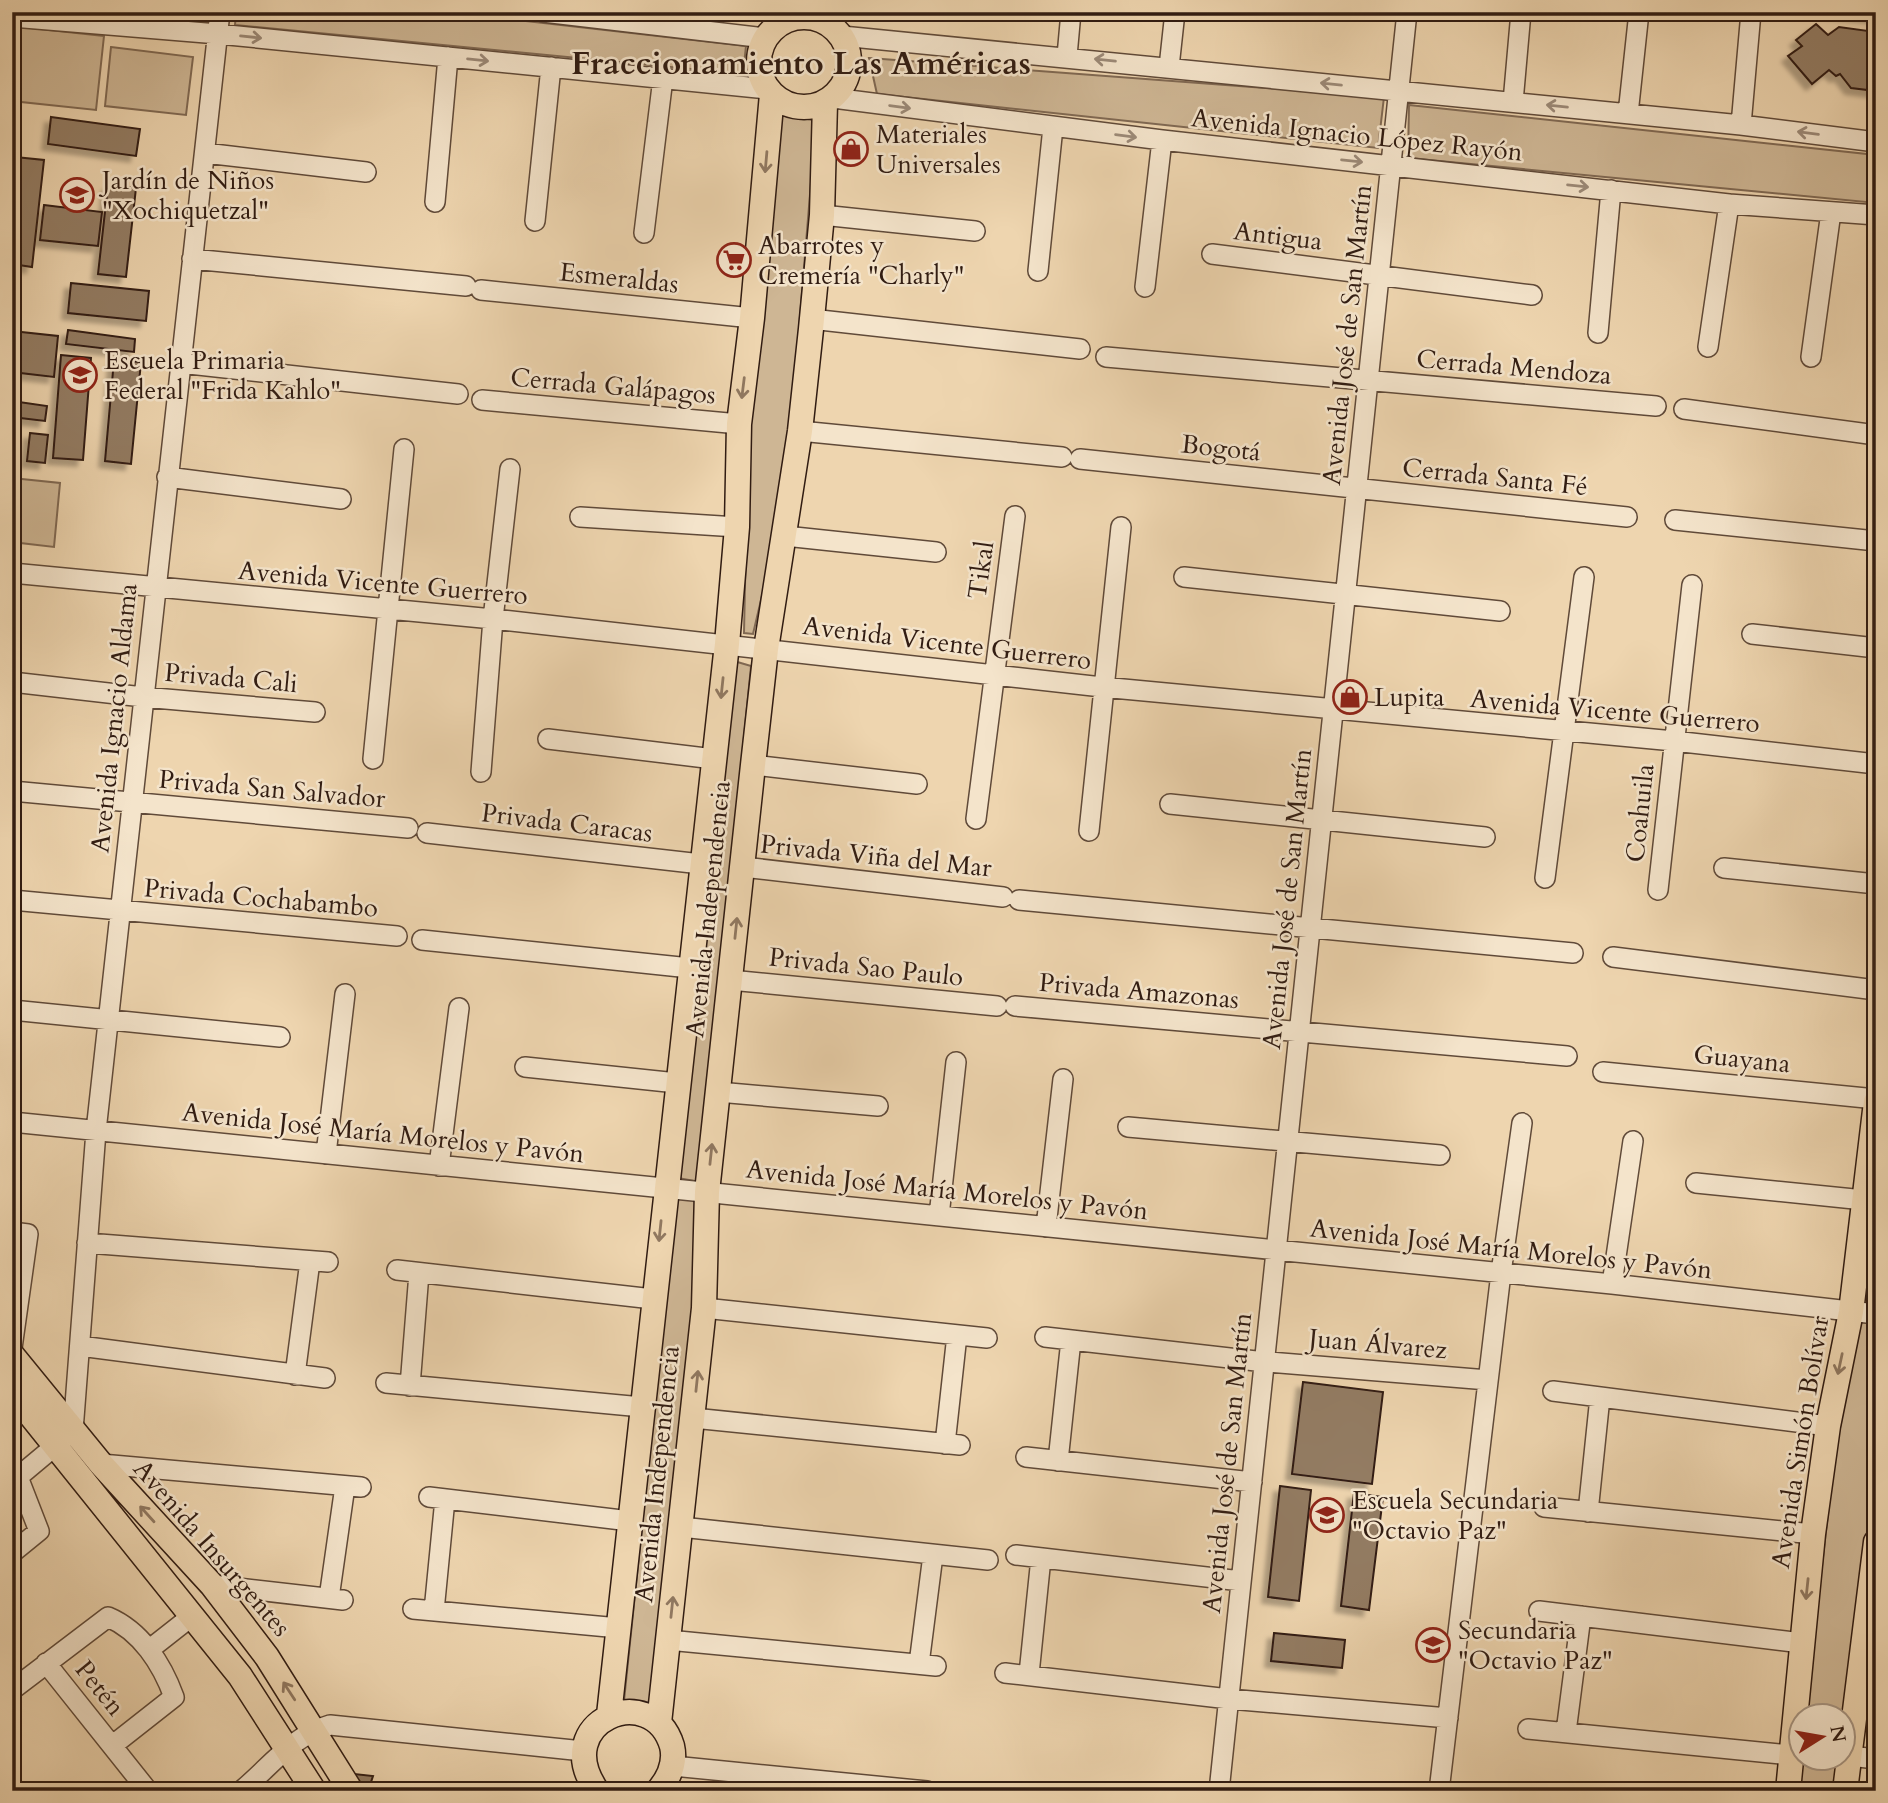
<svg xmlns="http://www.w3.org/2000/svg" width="1888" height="1803" font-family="Cardo,serif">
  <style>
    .green { fill: #ceb694; stroke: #806953; stroke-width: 2 }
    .building { fill: #937c64; stroke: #311c12; stroke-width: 2; filter: url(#shadow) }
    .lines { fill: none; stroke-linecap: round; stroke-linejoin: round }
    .minor-casing { stroke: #604a39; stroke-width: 22 }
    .major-casing { stroke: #311c12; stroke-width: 27 }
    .minor { stroke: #f4e4cb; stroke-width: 19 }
    .major { stroke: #eed5af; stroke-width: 24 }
    .oneway { stroke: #9c8a78 }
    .oneway2 { stroke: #907860 }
    .labels { text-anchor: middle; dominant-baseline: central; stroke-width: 5; stroke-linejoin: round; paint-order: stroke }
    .poi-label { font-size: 26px; fill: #311c12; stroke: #f4e4cb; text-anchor: start }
    .street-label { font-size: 26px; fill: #311c12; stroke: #f4e4cb }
    .district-label { font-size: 33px; font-weight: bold; fill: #311c12; stroke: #f4e4cb }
  </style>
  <defs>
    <filter id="shadow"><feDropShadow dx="-6" dy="6" stdDeviation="2" flood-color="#0004"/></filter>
  </defs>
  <rect width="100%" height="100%" fill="#eed5af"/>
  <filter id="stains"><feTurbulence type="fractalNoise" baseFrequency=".00286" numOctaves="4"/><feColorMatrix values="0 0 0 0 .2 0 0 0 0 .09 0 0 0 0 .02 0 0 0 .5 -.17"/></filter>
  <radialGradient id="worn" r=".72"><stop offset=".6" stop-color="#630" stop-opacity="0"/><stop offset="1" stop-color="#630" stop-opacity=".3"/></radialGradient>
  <path class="green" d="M236,12h209l301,34 -3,28 -508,-49z
    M12,26l92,10 -8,74 -84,-9z
    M111,47l82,10 -7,58 -81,-9z
    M869,58l515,39 -6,51 -501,-54z
    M1409,105l467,50v48l-468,-45z
    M782,113l34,8 -25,305 -15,110 -23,98 -9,-1 4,-188z
    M12,478l48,5 -6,64 -42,-5z
    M734,661l17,5 -51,516 -22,-4z
    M1876,1183v115h-14z
    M676,1197l22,4 -3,105 -43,399 -28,-4z
    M1861,1322l15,2v184l-38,283h-42l4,-33h42v-42l-37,-1 30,-263z"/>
  <path class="building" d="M1827,12h49v5z
    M1816,24l12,11 11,-8 37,5v59l-25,-3 -11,-14 -4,2 -7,-6 -17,14 -24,-28 14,-10 -6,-6z
    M51,117l89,12 -4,27 -88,-12z
    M15,157l29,3 -12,107 -20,-3z
    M108,185l28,3 -10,89 -28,-3z
    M44,205l58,7 -4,34 -58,-6z
    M71,283l78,8 -3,30 -78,-8z
    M68,330l67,9 -1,13 -68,-8z
    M12,331l46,5 -4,41 -42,-5z
    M61,355l30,3 -8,102 -30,-2z
    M114,360l27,2 -10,102 -26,-3z
    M12,401l35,5 -2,15 -33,-4z
    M30,433l18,2 -3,28 -18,-2z
    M1303,1382l80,10 -11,92 -80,-10z
    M1280,1486l31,4 -12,111 -31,-4z
    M1354,1493l29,4 -14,113 -28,-4z
    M1274,1633l71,7 -3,28 -71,-7z
    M345,1773l28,3 -5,15h-13z"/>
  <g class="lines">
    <g class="minor-casing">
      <path id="minor" d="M543,12l222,26
        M12,17l206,17 550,55
        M842,36l899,89 135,17
        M1067,56l4,-44
        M1169,67l6,-55
        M833,98l329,42 567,64 147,11
        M1513,102l8,-90
        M1628,114l11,-102
        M1741,125l10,-113
        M205,153l161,19
        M435,202l13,-145
        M822,215l153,16
        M535,221l16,-154
        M644,233l19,-155
        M1212,254l320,41
        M192,259l274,27
        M1038,271l15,-144
        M1145,287l17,-147
        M481,290l271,28
        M811,319l269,30
        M1598,333l13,-143
        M1708,347l21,-143
        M1106,357l550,49
        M1811,357l20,-145
        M180,363l278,31
        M482,400l257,24
        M1684,409l192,26
        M800,431l262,26
        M1080,459l547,58
        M167,477l174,22
        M580,517l157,10
        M1675,520l201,21
        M785,536l151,16
        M12,573l481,46 609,68 572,54 202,23
        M1184,577l316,34
        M1752,634l124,14
        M12,682l131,15 172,15
        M548,739l166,20
        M373,759l31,-310
        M753,765l164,19
        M481,772l12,-153 17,-150
        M12,791l396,37
        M1170,804l315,33
        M976,819l39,-303
        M1089,831l32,-304
        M427,833l274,31
        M743,867l260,30
        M1724,868l152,16
        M1545,878l39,-301
        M1658,890l34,-305
        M12,900l385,36
        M1019,900l554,53
        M422,940l268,28
        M1613,957l263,33
        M730,980l267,26
        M1015,1006l552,50
        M12,1010l268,27
        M525,1067l152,16
        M1603,1072l273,27
        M718,1092l160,14
        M12,1122l1600,162 264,30
        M1128,1127l312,28
        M326,1154l19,-160
        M439,1166l20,-158
        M1696,1183l168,17
        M939,1216l17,-154
        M1046,1227l17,-148
        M12,1232l16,2 -16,114
        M87,1243l241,19
        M397,1270l256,29
        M1612,1284l21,-143
        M704,1308l283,30
        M1045,1337l211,24 232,19
        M80,1346l245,32
        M295,1375l15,-114
        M386,1383l256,24
        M410,1386l9,-113
        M1553,1391l275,35
        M693,1418l267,27
        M945,1444l12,-109
        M1026,1457l226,25
        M1058,1461l13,-121
        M101,1464l260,23
        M12,1473l6,4 21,54 -27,22
        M18,1477l55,-46 23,-300 124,-1119
        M429,1497l201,24
        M1544,1507l269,27
        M1588,1512l12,-115
        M681,1527l307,33
        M1016,1555l225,26
        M212,1585l131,15
        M329,1598l16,-112
        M413,1609l206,19
        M434,1611l11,-112
        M1539,1611l263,32
        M668,1640l268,26
        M150,1649l42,-33
        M46,1663l102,128
        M919,1664l14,-109
        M1005,1673l224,26 219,19
        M1029,1674l12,-116
        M12,1690l96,-73c33,14 54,47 66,80l-61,48
        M1528,1729l262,26
        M1566,1732l15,-116
        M1850,1756l26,3
        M673,1766l254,25
        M241,1791c30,-25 51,-55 89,-66l253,26
        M1219,1791l188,-1779
        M1439,1791l62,-518 21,-150"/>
    </g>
    <g class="major-casing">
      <path id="major" d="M759 62a45 45 0 1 1 90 0a45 45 0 1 1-90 0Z
        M12,1355l89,109 111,121 55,72 84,134
        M12,1392l228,284 74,115
        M609,1715l118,-1071 10,-117 2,-103 13,-106 20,-224
        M659,1723l45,-415 3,-116 46,-427 13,-116 34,-218 11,-102 11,-114 3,-112
        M597,1791c-49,-70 55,-112 75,-45 4,17 -3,32 -14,45
        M1788,1791l25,-257 15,-108 23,-114 25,-210
        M1845,1791l31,-249"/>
    </g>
    <use href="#minor" class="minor"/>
    <use href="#major" class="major"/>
  </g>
  <defs><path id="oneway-shaft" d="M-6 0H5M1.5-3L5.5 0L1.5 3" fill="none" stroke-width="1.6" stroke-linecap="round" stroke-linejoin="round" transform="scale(1.75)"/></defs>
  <g class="oneway">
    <use href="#oneway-shaft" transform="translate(251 37) rotate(6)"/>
    <use href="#oneway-shaft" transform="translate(478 60) rotate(6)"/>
    <use href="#oneway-shaft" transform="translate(1105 60) rotate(-174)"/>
    <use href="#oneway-shaft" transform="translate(1331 84) rotate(-174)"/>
    <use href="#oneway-shaft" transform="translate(1557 106) rotate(-174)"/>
    <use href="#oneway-shaft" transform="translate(900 107) rotate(8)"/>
    <use href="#oneway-shaft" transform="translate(1808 133) rotate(-173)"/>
    <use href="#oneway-shaft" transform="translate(1126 136) rotate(7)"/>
    <use href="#oneway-shaft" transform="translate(1352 161) rotate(6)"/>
    <use href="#oneway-shaft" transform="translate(1578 186) rotate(6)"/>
  </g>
  <g class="oneway2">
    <use href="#oneway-shaft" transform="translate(766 162) rotate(95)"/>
    <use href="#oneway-shaft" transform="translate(743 388) rotate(97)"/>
    <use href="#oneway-shaft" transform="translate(722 688) rotate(96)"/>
    <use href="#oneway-shaft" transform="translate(736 928) rotate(-84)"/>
    <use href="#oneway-shaft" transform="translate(711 1154) rotate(-84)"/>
    <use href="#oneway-shaft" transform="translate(660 1231) rotate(96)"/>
    <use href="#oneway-shaft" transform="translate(1840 1364) rotate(102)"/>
    <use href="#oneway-shaft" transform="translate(697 1381) rotate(-84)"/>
    <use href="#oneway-shaft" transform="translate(147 1514) rotate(-132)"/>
    <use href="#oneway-shaft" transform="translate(1807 1589) rotate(96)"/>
    <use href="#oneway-shaft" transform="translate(672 1607) rotate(-84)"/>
    <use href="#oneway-shaft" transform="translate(289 1691) rotate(-123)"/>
  </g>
  <defs>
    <g id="shop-ring" transform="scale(1.75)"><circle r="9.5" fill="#f4e4cb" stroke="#8f2418" stroke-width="1.5"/><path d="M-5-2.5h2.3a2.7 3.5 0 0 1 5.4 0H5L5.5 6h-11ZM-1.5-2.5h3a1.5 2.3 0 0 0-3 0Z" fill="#8f2418"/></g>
    <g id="school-ring" transform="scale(1.75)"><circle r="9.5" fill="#f4e4cb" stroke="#8f2418" stroke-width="1.5"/><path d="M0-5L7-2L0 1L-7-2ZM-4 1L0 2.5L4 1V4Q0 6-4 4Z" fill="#8f2418"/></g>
    <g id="supermarket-ring" transform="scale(1.75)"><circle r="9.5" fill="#f4e4cb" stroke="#8f2418" stroke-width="1.5"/><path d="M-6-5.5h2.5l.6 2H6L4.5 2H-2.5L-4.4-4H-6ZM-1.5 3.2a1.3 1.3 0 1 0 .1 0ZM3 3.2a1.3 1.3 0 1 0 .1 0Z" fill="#8f2418"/></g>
  </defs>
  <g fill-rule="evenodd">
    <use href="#shop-ring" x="851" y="149"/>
    <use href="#school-ring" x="77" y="195"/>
    <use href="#supermarket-ring" x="734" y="260"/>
    <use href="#school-ring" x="80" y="375"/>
    <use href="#shop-ring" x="1350" y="697"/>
    <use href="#school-ring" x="1327" y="1515"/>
    <use href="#school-ring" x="1433" y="1645"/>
  </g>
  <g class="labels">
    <g class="poi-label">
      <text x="876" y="134">Materiales<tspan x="876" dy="30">Universales</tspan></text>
      <text x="102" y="180">Jardín de Niños<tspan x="102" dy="30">"Xochiquetzal"</tspan></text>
      <text x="758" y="245">Abarrotes y<tspan x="758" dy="30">Cremería "Charly"</tspan></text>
      <text x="104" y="360">Escuela Primaria<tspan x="104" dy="30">Federal "Frida Kahlo"</tspan></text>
      <text x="1374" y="697">Lupita</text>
      <text x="1352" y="1500">Escuela Secundaria<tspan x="1352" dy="30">"Octavio Paz"</tspan></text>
      <text x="1458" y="1630">Secundaria<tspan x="1458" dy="30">"Octavio Paz"</tspan></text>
    </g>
    <g class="street-label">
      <text transform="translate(1357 135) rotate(6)">Avenida Ignacio López Rayón</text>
      <text transform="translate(1278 236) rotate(7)">Antigua</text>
      <text transform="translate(619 278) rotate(6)">Esmeraldas</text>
      <text transform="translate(1347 335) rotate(-84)">Avenida José de San Martín</text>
      <text transform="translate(1514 367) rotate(5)">Cerrada Mendoza</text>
      <text transform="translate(613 386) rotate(5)">Cerrada Galápagos</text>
      <text transform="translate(1221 448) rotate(6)">Bogotá</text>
      <text transform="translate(1495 477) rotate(6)">Cerrada Santa Fé</text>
      <text transform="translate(981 570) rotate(-82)">Tikal</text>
      <text transform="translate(383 583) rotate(5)">Avenida Vicente Guerrero</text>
      <text transform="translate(947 643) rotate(7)">Avenida Vicente Guerrero</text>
      <text transform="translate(231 678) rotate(5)">Privada Cali</text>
      <text transform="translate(1615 711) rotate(5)">Avenida Vicente Guerrero</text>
      <text transform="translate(114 718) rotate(-84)">Avenida Ignacio Aldama</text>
      <text transform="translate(272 789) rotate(5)">Privada San Salvador</text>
      <text transform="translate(1640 813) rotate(-84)">Coahuila</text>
      <text transform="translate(567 823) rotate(7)">Privada Caracas</text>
      <text transform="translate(876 856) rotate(6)">Privada Viña del Mar</text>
      <text transform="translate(261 898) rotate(5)">Privada Cochabambo</text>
      <text transform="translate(1287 899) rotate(-84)">Avenida José de San Martín</text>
      <text transform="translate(708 909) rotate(-84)">Avenida Independencia</text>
      <text transform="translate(866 967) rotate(6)">Privada Sao Paulo</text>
      <text transform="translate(1139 991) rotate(5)">Privada Amazonas</text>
      <text transform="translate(1742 1059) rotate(6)">Guayana</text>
      <text transform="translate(383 1133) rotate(6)">Avenida José María Morelos y Pavón</text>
      <text transform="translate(947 1190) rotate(6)">Avenida José María Morelos y Pavón</text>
      <text transform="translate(1511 1249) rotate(6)">Avenida José María Morelos y Pavón</text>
      <text transform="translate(1378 1344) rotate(5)">Juan Álvarez</text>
      <text transform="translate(1800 1442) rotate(-81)">Avenida Simón Bolívar</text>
      <text transform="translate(1227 1463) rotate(-84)">Avenida José de San Martín</text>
      <text transform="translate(657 1474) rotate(-84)">Avenida Independencia</text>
      <text transform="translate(212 1548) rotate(49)">Avenida Insurgentes</text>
      <text transform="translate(100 1688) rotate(51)">Petén</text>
    </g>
    <g class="district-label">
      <text x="801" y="63">Fraccionamiento Las Américas</text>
    </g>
  </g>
  <rect width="1888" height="1803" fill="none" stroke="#eed5af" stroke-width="42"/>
  <rect x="14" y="14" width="1860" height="1775" fill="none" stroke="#311c12" stroke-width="3.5"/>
  <rect x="21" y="21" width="1846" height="1761" fill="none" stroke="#311c12" stroke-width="2"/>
  <g transform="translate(1822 1737) rotate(79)"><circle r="33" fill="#f4e4cb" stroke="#a69481" stroke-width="2"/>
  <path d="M0-5L12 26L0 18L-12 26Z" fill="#8f2418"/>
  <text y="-10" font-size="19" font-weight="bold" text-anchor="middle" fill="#311c12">N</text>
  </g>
  <rect width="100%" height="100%" filter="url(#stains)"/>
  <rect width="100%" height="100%" fill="url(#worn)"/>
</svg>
